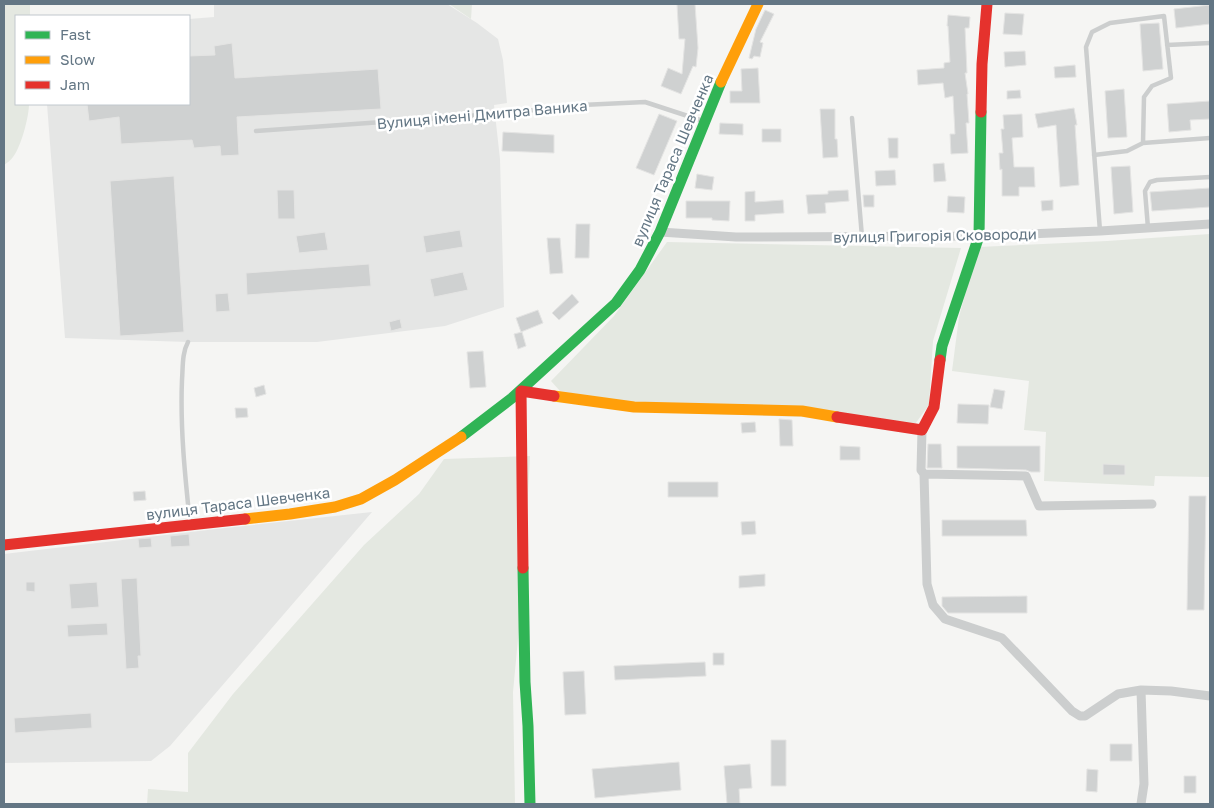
<svg xmlns="http://www.w3.org/2000/svg" width="1214" height="808" font-family="'Golos Text',sans-serif">
  <style>
    .built { fill: #e5e6e5 }
    .green { fill: #e4e8e1 }
    .building { fill: #cfd1d1; stroke: #e4e4e3 }
    .lines { fill: none; stroke-linecap: round; stroke-linejoin: round }
    .lane { stroke: #cccece; stroke-width: 4.5 }
    .street { stroke: #cccece; stroke-width: 9 }
    .fast { stroke: #30b455; stroke-width: 11 }
    .slow { stroke: #ff9f0a; stroke-width: 11 }
    .jam { stroke: #e5322d; stroke-width: 11 }
    .labels { text-anchor: middle; dominant-baseline: central; stroke-width: 5; stroke-linejoin: round; paint-order: stroke }
    .street-label { font-size: 15px; fill: #637684; stroke: #fff }
  </style>
  <rect width="100%" height="100%" fill="#f5f5f3"/>
  <path class="built" d="M214,4h233l30,19 21,16 5,21 4,43 -13,2 6,54 4,148 -59,19 -128,16h-129l-123,-4 -18,-234h142v-85l25,-2z
    M372,512l-202,234 -19,15 -147,2v-209l212,-25z"/>
  <path class="green" d="M4,4h26v12h-14v88h13c0,13 -8,43 -16,53 -2,3 -6,6 -9,8z
    M449,4h23l-1,15z
    M1210,234v243l-55,-1 -1,10 -110,-5 2,-49 -22,-2 5,-49 -77,-10 7,-54 19,-70 129,-6z
    M667,242l294,6 -28,93 -4,64 -14,19 -53,-5 -183,-6 -119,-22 -9,-10 63,-65z
    M530,456l-7,130 -10,106 2,112h-368l1,-15 40,3v-39l45,-59 131,-149 55,-51 25,-35z"/>
  <path class="building" d="M677,4h18l3,44 -2,19 -3,-1 -12,28 -20,-8 7,-18 14,6 3,-35h-6z
    M1210,5v19l-34,4 -2,-19z
    M765,10l9,4 -14,28 3,1 -3,14 -6,-1 -2,3 -3,-1 7,-29z
    M1005,13l19,1 -2,21 -19,-1z
    M948,15l22,2 -1,11h-4l2,45h-2l3,21h-1l2,29h-3l2,30 -17,1 -1,-20h5l-2,-38 -8,2 -2,-15 -25,2 -1,-15 27,-2v-5l6,-1 -2,-36h-1z
    M1159,23l4,46 -20,2 -3,-47z
    M232,43l3,35 143,-9 3,40 -144,8 2,38 -18,1 -1,-10 -26,2 -2,-8 -71,4 -2,-27 -30,4 -2,-17h102v-48l26,-1 -1,-9z
    M1025,51l1,14 -21,2 -1,-15z
    M1075,65l1,12 -21,1 -1,-11z
    M758,68l2,35h-30v-12h12l-1,-22z
    M1124,89l3,48 -19,1 -3,-47z
    M1020,90l1,8 -14,1v-8z
    M1210,101v18l-20,1 1,10 -22,2 -2,-28z
    M1074,108l3,17h-2l4,60 -19,2 -4,-62 -18,3 -3,-14z
    M820,109h15v30h2l1,18 -15,1z
    M659,114l18,7 -23,54 -18,-7z
    M1022,114l1,23 -11,1 2,29h20l1,20h-16v9h-17v-27l-2,1 -1,-17h4l-2,-24h3l-1,-14z
    M720,123l23,1v11l-24,-1z
    M762,129h19v13h-19z
    M503,132l51,3v18l-52,-2z
    M888,138h10v20h-9z
    M944,163l2,18 -12,1 -1,-18z
    M1130,166l3,46 -19,2 -3,-47z
    M895,170l1,15 -20,1 -1,-15z
    M697,174l17,3 -2,13 -17,-2z
    M174,176l10,156 -64,4 -10,-155z
    M1210,188v19l-58,4 -2,-19z
    M277,190h17l1,29h-17z
    M848,190l1,11 -24,2 1,10 -18,1 -2,-19 22,-1v-3z
    M755,191v11l28,-2 1,13 -29,2v6h-10v-29z
    M863,195h11v12h-10z
    M948,196l17,1 -1,16 -17,-1z
    M1053,200v10l-11,1 -1,-10z
    M686,201h44l-1,20 -17,-1v-2h-26z
    M576,224h14l-1,34h-14z
    M460,230l3,17 -37,6 -3,-17z
    M325,232l3,18 -29,3 -3,-17z
    M547,238h13l3,35 -13,1z
    M369,264l2,22 -124,9 -1,-22z
    M463,272l5,18 -34,7 -4,-18z
    M228,293l2,18 -14,1 -1,-18z
    M572,294l7,8 -20,18 -7,-7z
    M538,310l5,13 -22,9 -5,-14z
    M400,319l2,9 -11,3 -2,-9z
    M522,332l4,14 -8,3 -4,-15z
    M483,351l3,36 -16,1 -3,-36z
    M264,385l2,9 -10,3 -2,-9z
    M994,389l11,2 -3,18 -12,-2z
    M958,404l31,1 -1,19 -31,-1z
    M235,408h12l1,9 -12,1z
    M779,419l13,1 1,26h-13z
    M755,422l1,10 -14,1 -1,-10z
    M928,444h13l1,24h-15z
    M840,446l20,1v13h-20z
    M957,446h83v26h-9l-5,-2 -69,-2z
    M1103,464l22,1v10h-22z
    M668,482h50v15h-50z
    M145,491l1,9 -12,1 -1,-9z
    M1189,496h17l-2,114h-17z
    M942,520h84l1,16h-85z
    M755,521l1,13 -14,1 -1,-13z
    M189,534l1,12 -19,1 -1,-11z
    M151,538l1,9 -13,1 -1,-9z
    M765,574v12l-26,2v-12z
    M137,578l4,78h-3l1,12 -13,1 -5,-90z
    M26,582h9v10l-9,-1z
    M97,582l2,25 -28,2 -2,-25z
    M1027,596v17h-79l-6,-7v-9z
    M107,623l1,12 -40,2 -1,-12z
    M713,653h11v12h-11z
    M705,662l1,14 -91,4 -1,-14z
    M584,671l2,43 -21,1 -2,-43z
    M91,713l1,15 -77,5 -1,-15z
    M771,740h15v46h-15z
    M1110,744h22v17h-22z
    M679,762l2,28 -86,8 -3,-29z
    M750,764l2,24 -13,1 1,15h-13l-3,-38z
    M1087,769l11,1 -1,22 -11,-1z
    M1184,776h12v17h-12z"/>
  <g class="lines">
    <path class="lane" d="M1167,45l43,-2
      M852,118l10,119
      M256,131l239,-17 87,-9 63,-3 58,19
      M1094,155l33,-4 16,-8 67,-5
      M1148,228l-3,-37 5,-9 7,-2 53,-3
      M1100,231l-14,-184 6,-15 18,-9 54,-7 7,62 -19,8 -8,11 -1,46
      M188,342c-6,11 -5,24 -6,38 -2,47 3,96 8,143"/>
    <path class="street" d="M660,232l76,5 243,-1 121,-5 110,-7
      M922,430l-1,40 3,4 3,110 6,21 12,14 57,19 70,73 8,5h5l33,-22 23,-4 30,1 39,5
      M924,474l102,2 13,30 113,-2
      M1141,804l3,-20 -3,-94"/>
    <path class="fast" d="M940,360l2,-14 37,-110 2,-124
      M461,437l51,-39 104,-95 24,-33 20,-38 61,-150
      M523,568l2,114 3,44 2,78"/>
    <path class="slow" d="M721,82l37,-78
      M554,396l80,11 168,4 35,6
      M245,519l45,-5 45,-7 26,-8 34,-19 66,-43"/>
    <path class="jam" d="M981,112l1,-48 5,-60
      M837,417l85,13 12,-23 6,-47
      M4,545l241,-26
      M523,568l-2,-177 33,5"/>
  </g>
  <g class="labels">
    <g class="street-label">
      <text transform="translate(482 114) rotate(-5)">Вулиця імені Дмитра Ваника</text>
      <text transform="translate(672 160) rotate(-67)">вулиця Тараса Шевченка</text>
      <text transform="translate(935 235) rotate(-1)">вулиця Григорія Сковороди</text>
      <text transform="translate(238 503) rotate(-7)">вулиця Тараса Шевченка</text>
    </g>
  </g>
  <rect width="1214" height="808" fill="none" stroke="#637684" stroke-width="10"/>
  <rect x="15" y="15" width="175" height="90" fill="#ffffff" stroke="#c1c8ce"/>
  <rect x="25" y="31" width="25" height="8" fill="#30b455" stroke="#c1c8ce"/>
  <text x="60" y="40" font-size="15" fill="#637684">Fast</text>
  <rect x="25" y="56" width="25" height="8" fill="#ff9f0a" stroke="#c1c8ce"/>
  <text x="60" y="65" font-size="15" fill="#637684">Slow</text>
  <rect x="25" y="81" width="25" height="8" fill="#e5322d" stroke="#c1c8ce"/>
  <text x="60" y="90" font-size="15" fill="#637684">Jam</text>
</svg>
